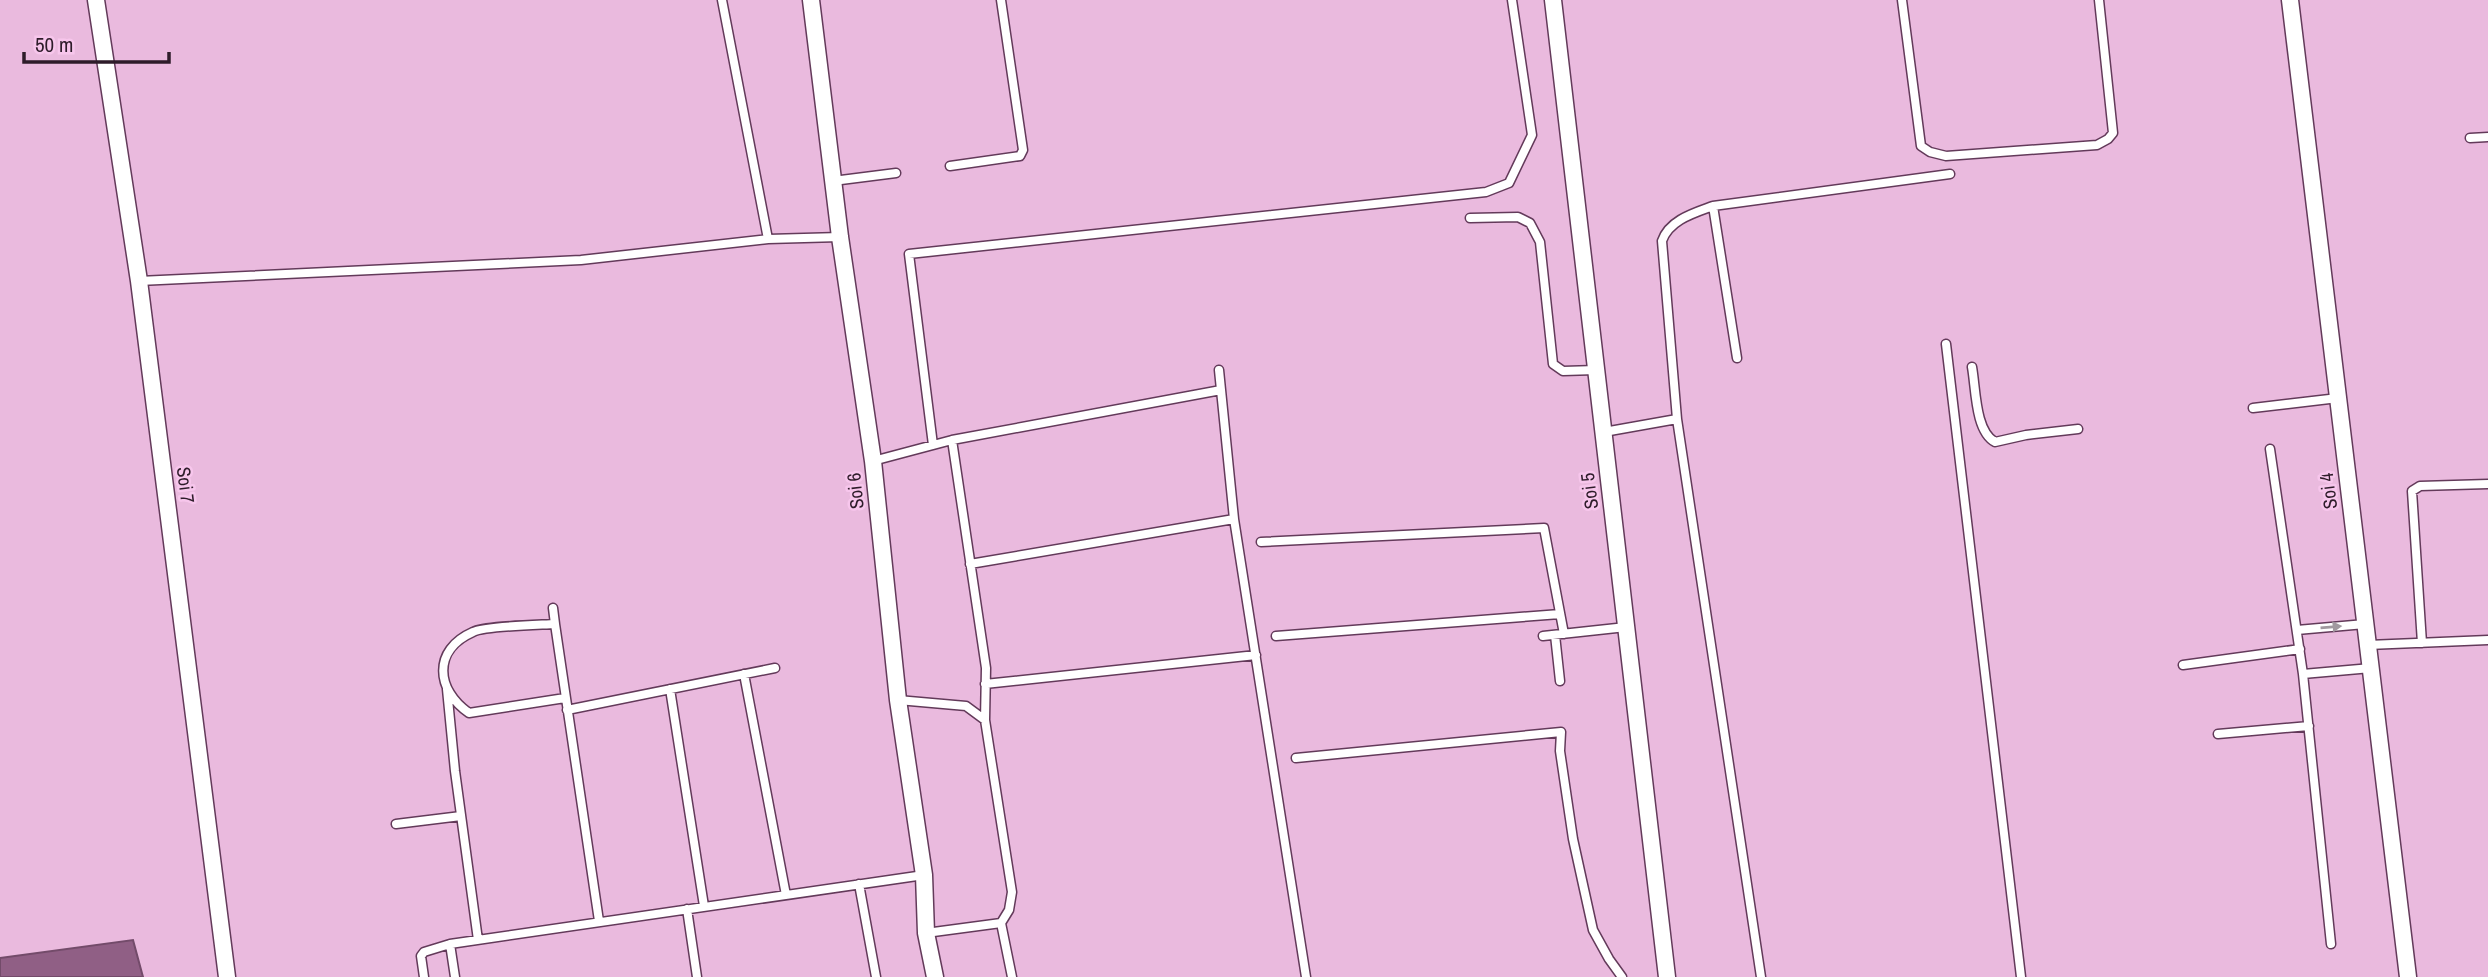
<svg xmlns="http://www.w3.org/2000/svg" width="2488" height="977" font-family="'Archivo Narrow',sans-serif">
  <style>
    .water { fill: #905f85; stroke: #734b6a; stroke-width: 2 }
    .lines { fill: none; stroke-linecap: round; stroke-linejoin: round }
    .service-casing { stroke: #633a5a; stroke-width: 11 }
    .minor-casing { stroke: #633a5a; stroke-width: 19 }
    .service { stroke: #fff; stroke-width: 8 }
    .minor { stroke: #fff; stroke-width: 16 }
    .oneway { fill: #a1999f }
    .labels { text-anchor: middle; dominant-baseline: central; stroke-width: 5; stroke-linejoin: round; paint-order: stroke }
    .street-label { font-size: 19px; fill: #2e1c2a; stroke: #f7c6ec }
  </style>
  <rect width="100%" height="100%" fill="#eabade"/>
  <path class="water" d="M133,940l10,37h-143v-19z"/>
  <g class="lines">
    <g class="service-casing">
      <path id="service" d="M722,0l46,239
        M1902,0l19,146 9,6 16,4 151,-11 11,-6 5,-6 -14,-133
        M2470,138l18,-1
        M950,166l70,-10 3,-6 -22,-150
        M833,181l63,-8
        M1713,206l24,152
        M1470,218l48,-1 12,6 10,19 13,122 10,7 33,-1
        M139,281l442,-21 187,-21 72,-2
        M1946,344l75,633
        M1972,367c4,22 3,64 23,75l31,-7 52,-6
        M1219,370l15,149
        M2253,408l85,-10
        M1677,419l-15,-178c7,-21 32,-28 51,-35l237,-32
        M1604,432l73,-13 84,558
        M952,440l34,228 -1,52
        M933,445l-24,-191 577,-62 23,-9 23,-48 -20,-135
        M2270,449l33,225 28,270
        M873,461l79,-21 269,-50
        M1261,542l283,-14 20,106
        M970,564l264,-45 72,458
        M553,608l2,16c-17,1 -71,2 -82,8 -41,18 -37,58 -4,81l96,-15
        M555,624l44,297
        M2297,630l68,-6
        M1555,635l5,46
        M1276,636l284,-22
        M1543,636l83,-9
        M2422,643l-10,-152 8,-5 68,-2
        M2368,645l120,-5
        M2183,665l117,-16
        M744,674l42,221
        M2303,674l68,-6
        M985,684l271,-29
        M447,689l8,82 23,169
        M670,689l34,217
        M898,700l68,6 19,14 27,172 -3,18 -8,13
        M567,710l208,-42
        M2218,734l91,-8
        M1296,758l265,-26 -1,19 13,88 20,91 16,29 13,18
        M396,824l65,-8
        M859,884l17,93
        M687,909l10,68
        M926,933l75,-10 11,54
        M450,944l5,33
        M424,977l-3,-21 3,-4 26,-8 474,-69"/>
    </g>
    <g class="minor-casing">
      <path id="minor" d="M96,0l43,281 88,696
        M811,0l29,237 33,224 25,239 26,175 2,58 9,44
        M1553,0l114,977
        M2290,0l118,977"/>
    </g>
    <use href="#service" class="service"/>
    <use href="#minor" class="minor"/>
  </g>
  <defs><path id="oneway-solid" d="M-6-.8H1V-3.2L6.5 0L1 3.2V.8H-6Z" transform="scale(1.75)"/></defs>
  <use class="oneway" href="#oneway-solid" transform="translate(2331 627) rotate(-5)"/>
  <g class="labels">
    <g class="street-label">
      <text transform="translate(186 485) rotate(83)">Soi 7</text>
      <text transform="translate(855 491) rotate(-96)">Soi 6</text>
      <text transform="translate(1589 491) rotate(-97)">Soi 5</text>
      <text transform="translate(2328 491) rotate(-97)">Soi 4</text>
    </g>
  </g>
  <path d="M24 52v10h145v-10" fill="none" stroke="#2e1c2a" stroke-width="3.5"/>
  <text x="35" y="52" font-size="21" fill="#2e1c2a" stroke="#f7c6ec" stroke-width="5" paint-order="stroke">50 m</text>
</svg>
